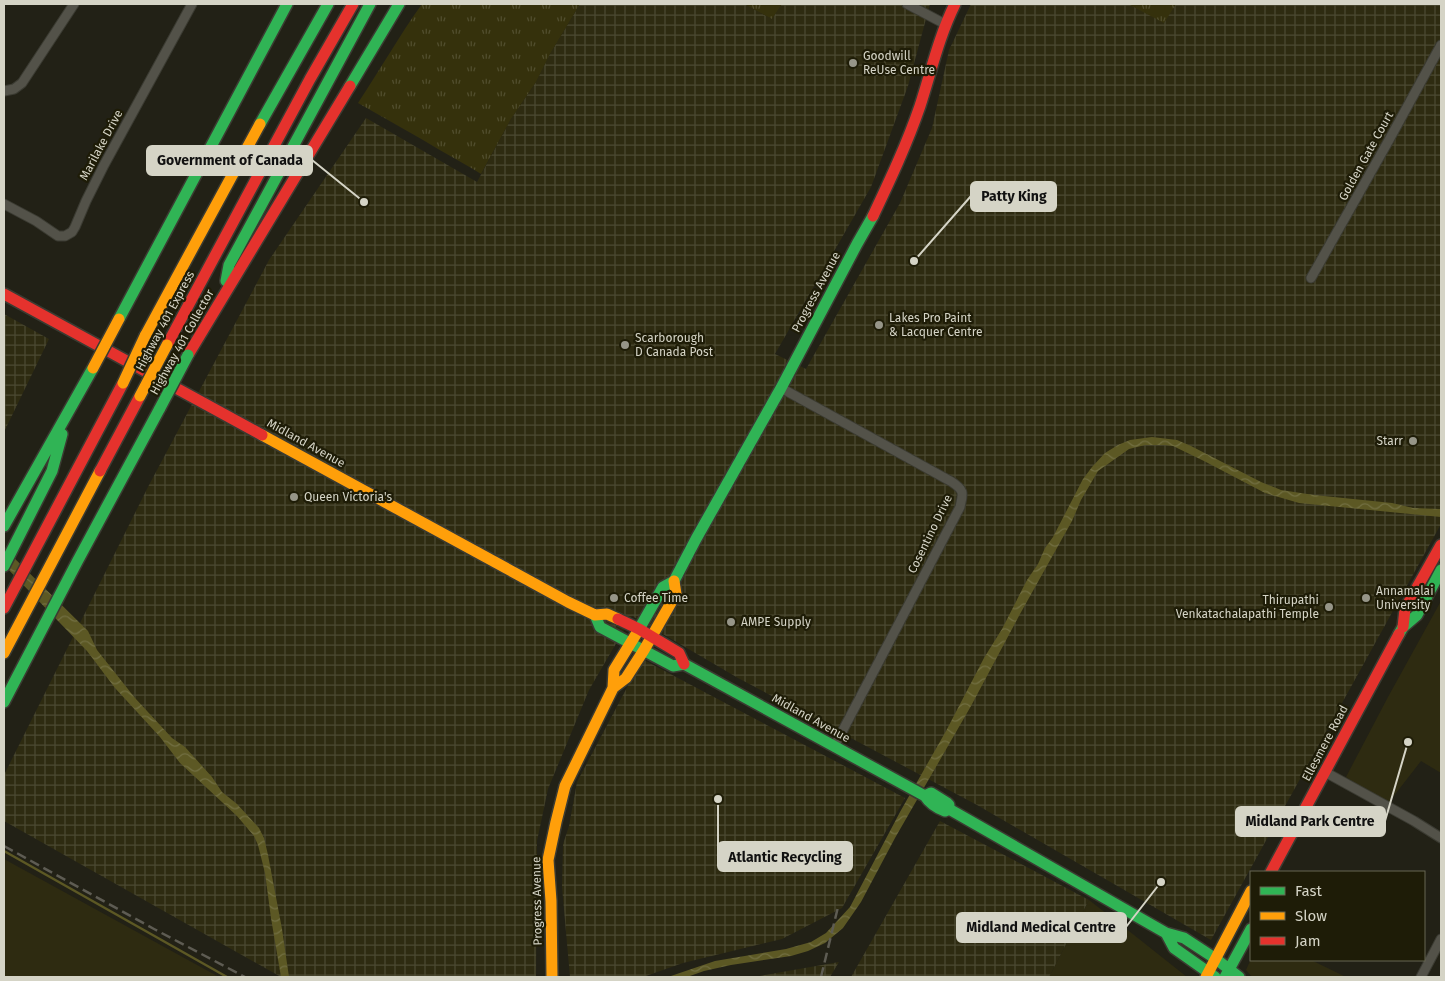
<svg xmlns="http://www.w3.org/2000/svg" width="1445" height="981" font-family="'Fira Sans',sans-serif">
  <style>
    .built { fill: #2e2b11 }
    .industrial { fill: url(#industrial-grid) }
    .grass { fill: url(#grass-tufts) }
    .water { fill: url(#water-waves) }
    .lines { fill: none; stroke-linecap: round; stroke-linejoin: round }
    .stream { stroke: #5c5824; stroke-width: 2.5 }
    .street-casing { stroke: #3b3b32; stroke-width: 11 }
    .fast-casing { stroke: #3b3b32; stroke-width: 14 }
    .slow-casing { stroke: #3b3b32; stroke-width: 14 }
    .jam-casing { stroke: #3b3b32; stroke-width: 14 }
    .street { stroke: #535249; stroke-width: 9 }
    .fast { stroke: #30b455; stroke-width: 11 }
    .slow { stroke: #ff9f0a; stroke-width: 11 }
    .jam { stroke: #e5322d; stroke-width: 11 }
    .rail { stroke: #5e5c53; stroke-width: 2.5; stroke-dasharray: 10 5; stroke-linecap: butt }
    .fast-bridge-casing { stroke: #3b3b32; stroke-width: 14; stroke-linecap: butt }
    .slow-bridge-casing { stroke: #3b3b32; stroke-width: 14; stroke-linecap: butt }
    .fast-bridge { stroke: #30b455; stroke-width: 11 }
    .slow-bridge { stroke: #ff9f0a; stroke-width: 11 }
    .poi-dot { fill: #969588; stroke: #1e1c07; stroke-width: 2 }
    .labels { text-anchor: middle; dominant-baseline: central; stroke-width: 4.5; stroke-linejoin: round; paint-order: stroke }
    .poi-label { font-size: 12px; fill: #d5d4c6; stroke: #1e1c07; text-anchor: start }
    .street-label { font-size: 12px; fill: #d5d4c6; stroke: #1e1c07 }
    .leader { fill: none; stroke: #d5d4c6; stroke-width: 2 }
    .callout-dot { fill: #d5d4c6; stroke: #1e1c07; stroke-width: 2 }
    .callout { fill: #d5d4c6; stroke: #d5d4c6; stroke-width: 2 }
    .callout-label { font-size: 14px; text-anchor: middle; font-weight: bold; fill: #111 }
  </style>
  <defs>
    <pattern id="industrial-grid" width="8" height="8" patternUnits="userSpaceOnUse" patternTransform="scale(1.25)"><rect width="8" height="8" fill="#2e2b11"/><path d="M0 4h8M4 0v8" fill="none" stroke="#4b4932"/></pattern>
    <pattern id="grass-tufts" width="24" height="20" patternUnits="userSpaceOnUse" patternTransform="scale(1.25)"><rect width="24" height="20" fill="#35310c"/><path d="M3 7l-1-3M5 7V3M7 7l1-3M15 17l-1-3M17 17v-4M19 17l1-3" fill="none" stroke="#514e2e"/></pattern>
    <pattern id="water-waves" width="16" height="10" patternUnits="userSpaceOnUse" patternTransform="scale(1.25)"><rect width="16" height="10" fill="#5c5824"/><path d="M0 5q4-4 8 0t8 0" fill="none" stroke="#726f42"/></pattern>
  </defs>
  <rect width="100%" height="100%" fill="#222116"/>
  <path class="built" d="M1441,601v172l-20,-12 -35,45 -40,-29 42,-80z
    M4,859l215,118h-215z
    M1089,900l45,35 53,42h-138z
    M1251,959l60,1 35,17h-94l-6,-7z"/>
  <path class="industrial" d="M580,4h164l28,15 10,-15h148l-22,82 -37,101 -96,167 31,15 94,-166 32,-75 17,-78 22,-46h470v520l-230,416 -234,-135 -239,-127 -106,-62 -43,74 -41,99 -11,52 -1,136h-255l-277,-156v-46l145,-290 120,-225 97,-142 111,64 34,-63 25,-37 14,-28z
    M4,314l45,25 -45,93z
    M642,659l263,139 -63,110 -60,31 -99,24 -40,14h-73l-8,-90 1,-43 6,-18 8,-44z
    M940,821l149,79 -40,77h-198z
    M839,962l-9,15h-76z"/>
  <path class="grass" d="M422,4h158l-30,50 -14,28 -25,37 -30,55 -8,-5 -35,-20 -15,-9 -65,-37c22,-33 41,-67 64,-99z
    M744,4h38l-10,15z
    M1128,4h48l-12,19z"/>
  <path class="water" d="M1152,437l25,3 14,6 70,36 20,8 33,5 78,8 21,5 26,1h2v8l-142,-14 -34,-10 -61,-32 -31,-15 -8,-1h-20l-16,4 -31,22 -17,29 -9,21 -52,93 -49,92 -76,132 -34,64 -18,26 -18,15 -17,8 -17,5 -60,9 -27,6 -17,6h-19l47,-16 71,-12 25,-7 15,-9 24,-26 50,-95 46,-81 38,-73 18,-29 25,-49 11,-16 7,-16 8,-11 30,-58 9,-12 13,-14 13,-8 12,-5z
    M4,548l84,83 9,19 38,48 37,40 13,9 27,30 10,15 15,12 22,24 5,10 4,17 14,74 7,48h-8l-10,-59 -6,-45 -7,-28 -4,-9 -17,-20 -57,-53 -20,-26 -45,-49 -28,-37 -83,-86z"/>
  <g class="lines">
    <path class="stream" d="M4,851l223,126"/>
    <g class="street-casing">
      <path id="street" d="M907,4l38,20
        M4,91l10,-2 8,-6 52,-79
        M4,204l32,17 22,15h7l7,-4 3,-5 11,-26 18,-36 88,-161
        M1311,278l78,-138 52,-95
        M781,388l171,94c13,9 11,11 8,25l-126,240
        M1325,772l89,49 27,17
        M1421,977l20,-38"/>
    </g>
    <g class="fast-casing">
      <path id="fast" d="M350,86l49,-82
        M260,124l68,-120
        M226,281l3,-16 141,-261
        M119,319l168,-315
        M4,526l89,-158
        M4,566l48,-95 10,-37
        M595,615l5,12 73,39 11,-2 241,132c5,8 12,12 20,15l4,-2
        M638,631l25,-44 11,-6 22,-42 85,-151 76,-144 16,-28
        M1399,634l4,-7 14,-12 24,-45
        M4,702l73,-140 83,-154
        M925,796l6,-3 16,10 2,2v4l217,124 18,5 32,21 23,18
        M1166,933l8,15 41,29
        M1225,977l26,-48"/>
    </g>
    <g class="slow-casing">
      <path id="slow" d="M145,336l115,-212
        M262,435l306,167 27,13 12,-1 11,5
        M4,653l96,-182
        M613,688l13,-10 18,-28 32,-56 -2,-13
        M552,977l-1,-76 -3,-41 8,-38 9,-36 48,-98 1,-18 24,-39
        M1206,977l45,-86"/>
    </g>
    <g class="jam-casing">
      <path id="jam" d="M873,216c17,-36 34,-72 47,-110 11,-34 19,-70 35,-102
        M4,294l258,141
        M167,345l143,-266 43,-75
        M188,355l162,-269
        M100,471l40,-75
        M4,608l119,-225
        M618,619l21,10 40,24 5,11
        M1403,627l2,-18 36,-64
        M1271,872l128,-238"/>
    </g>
    <use href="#street" class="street"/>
    <use href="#fast" class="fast"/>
    <use href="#slow" class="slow"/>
    <use href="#jam" class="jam"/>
    <path class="rail" d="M4,846l150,83 91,48
      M821,977l17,-70"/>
    <g class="fast-bridge-casing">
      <path id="fast-bridge" d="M160,408l28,-53"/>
    </g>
    <g class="slow-bridge-casing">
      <path id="slow-bridge" d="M93,368l26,-49
        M123,383l22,-47
        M140,396l27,-51"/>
    </g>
    <use href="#fast-bridge" class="fast-bridge"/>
    <use href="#slow-bridge" class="slow-bridge"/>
  </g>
  <g class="poi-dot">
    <circle cx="853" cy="63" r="5"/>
    <circle cx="879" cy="325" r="5"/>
    <circle cx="625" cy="345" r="5"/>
    <circle cx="1413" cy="441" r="5"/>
    <circle cx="294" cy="497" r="5"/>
    <circle cx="614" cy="598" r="5"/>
    <circle cx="1366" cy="598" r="5"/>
    <circle cx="1329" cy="607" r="5"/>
    <circle cx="731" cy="622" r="5"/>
  </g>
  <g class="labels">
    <g class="poi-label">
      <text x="863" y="56">Goodwill<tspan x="863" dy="14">ReUse Centre</tspan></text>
      <text x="889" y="318">Lakes Pro Paint<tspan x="889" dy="14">&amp; Lacquer Centre</tspan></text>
      <text x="635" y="338">Scarborough<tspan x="635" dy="14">D Canada Post</tspan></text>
      <text x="1403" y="441" text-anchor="end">Starr</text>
      <text x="304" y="497">Queen Victoria's</text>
      <text x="1376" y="591">Annamalai<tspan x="1376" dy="14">University</tspan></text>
      <text x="624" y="598">Coffee Time</text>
      <text x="1319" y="600" text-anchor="end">Thirupathi<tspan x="1319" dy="14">Venkatachalapathi Temple</tspan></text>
      <text x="741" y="622">AMPE Supply</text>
    </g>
    <g class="street-label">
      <text transform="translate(101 145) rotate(-62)">Marilake Drive</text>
      <text transform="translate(1366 156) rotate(-61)">Golden Gate Court</text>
      <text transform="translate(816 292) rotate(-62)">Progress Avenue</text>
      <text transform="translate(165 321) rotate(-62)">Highway 401 Express</text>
      <text transform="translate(182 342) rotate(-61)">Highway 401 Collector</text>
      <text transform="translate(306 443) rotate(29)">Midland Avenue</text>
      <text transform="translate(930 534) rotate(-64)">Cosentino Drive</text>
      <text transform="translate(811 718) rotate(29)">Midland Avenue</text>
      <text transform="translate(1325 743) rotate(-62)">Ellesmere Road</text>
      <text transform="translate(537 901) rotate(-91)">Progress Avenue</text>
    </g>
  </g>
  <path class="leader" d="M364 202L312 160M914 261L971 196M1408 742L1385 821M718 799L718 857M1161 882L1126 927"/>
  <g class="callout-dot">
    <circle cx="364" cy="202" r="5"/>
    <circle cx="914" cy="261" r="5"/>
    <circle cx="1408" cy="742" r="5"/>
    <circle cx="718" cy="799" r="5"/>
    <circle cx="1161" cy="882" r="5"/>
  </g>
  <g class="callout">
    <rect x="147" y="146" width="165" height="29" rx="5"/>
    <rect x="971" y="182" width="85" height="29" rx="5"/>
    <rect x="1236" y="807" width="149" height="29" rx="5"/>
    <rect x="718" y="842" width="134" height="29" rx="5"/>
    <rect x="957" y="913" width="169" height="29" rx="5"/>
  </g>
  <g class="callout-label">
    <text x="230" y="165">Government of Canada</text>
    <text x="1014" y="201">Patty King</text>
    <text x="1310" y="826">Midland Park Centre</text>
    <text x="785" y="862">Atlantic Recycling</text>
    <text x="1041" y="932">Midland Medical Centre</text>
  </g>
  <rect width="1445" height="981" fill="none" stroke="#d5d4c6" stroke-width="10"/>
  <rect x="1250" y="871" width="175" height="90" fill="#1e1c07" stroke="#676653"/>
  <rect x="1260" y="887" width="25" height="8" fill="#30b455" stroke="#676653"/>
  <text x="1295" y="896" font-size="15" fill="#d5d4c6">Fast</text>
  <rect x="1260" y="912" width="25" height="8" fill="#ff9f0a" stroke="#676653"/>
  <text x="1295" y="921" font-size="15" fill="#d5d4c6">Slow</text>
  <rect x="1260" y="937" width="25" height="8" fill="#e5322d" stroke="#676653"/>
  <text x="1295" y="946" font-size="15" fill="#d5d4c6">Jam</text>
</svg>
